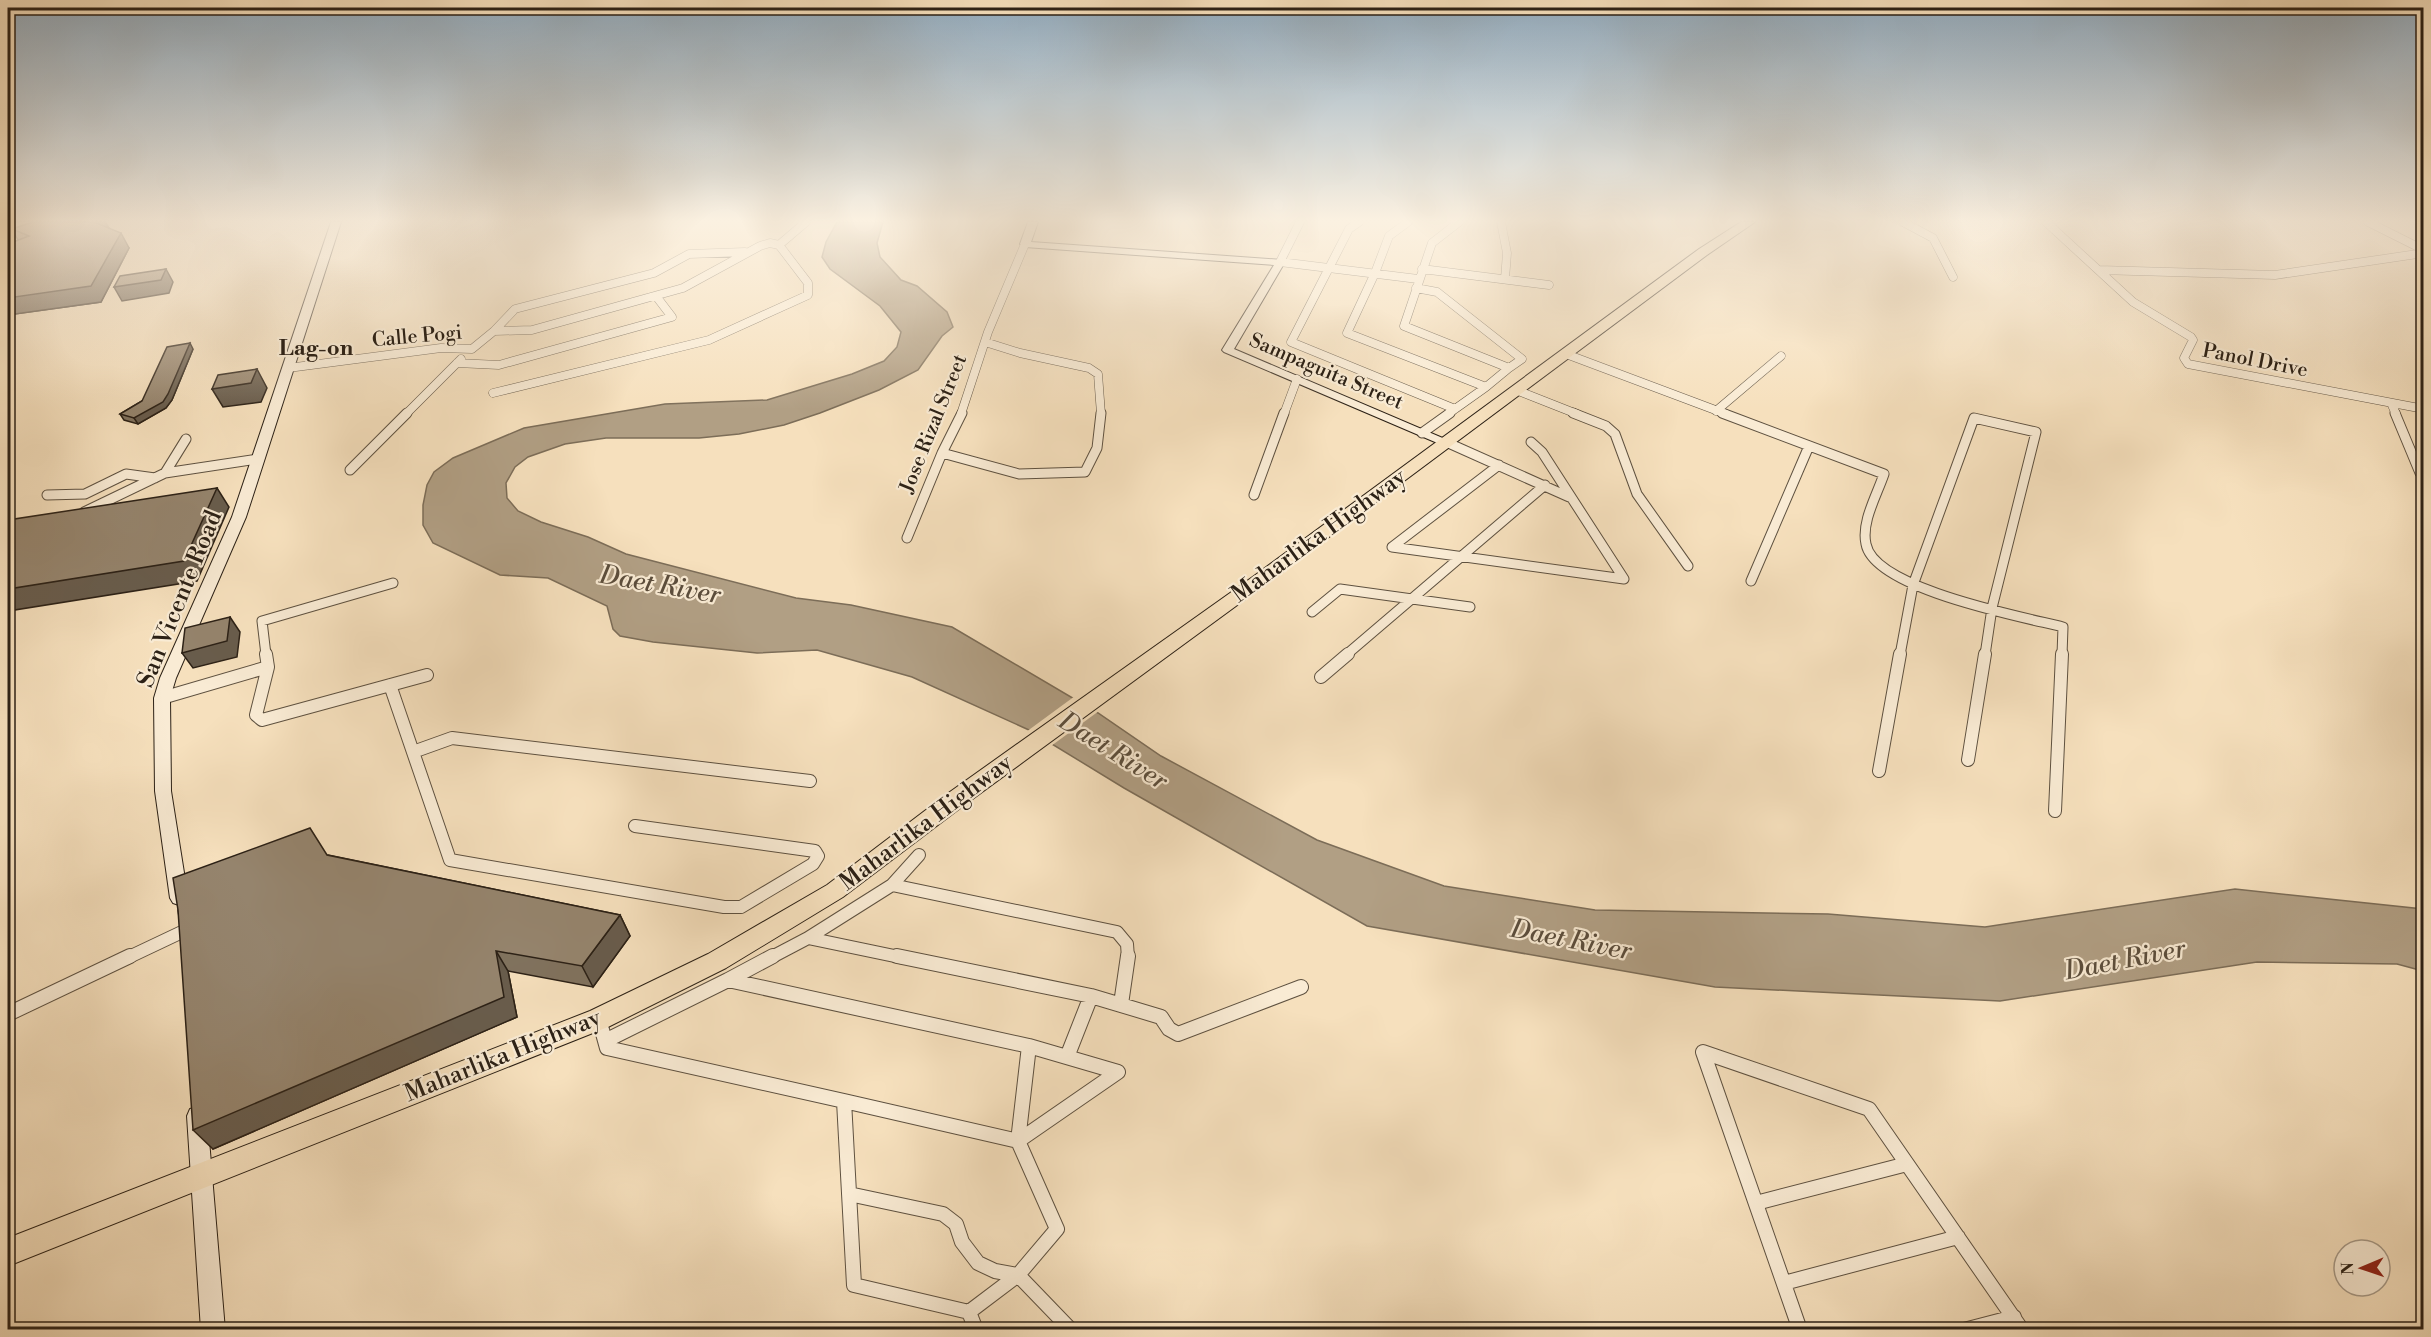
<svg xmlns="http://www.w3.org/2000/svg" width="2431" height="1337" font-family="'Libre Bodoni',serif">
  <style>
    .water { fill: #b19f84; stroke: #7c6d58; stroke-width: 1.5 }
    .pier { fill: #f6e0bd }
    .lines { fill: none; stroke-linecap: round; stroke-linejoin: round }
    .street-far3-casing { stroke: #5e5140; stroke-width: 9 }
    .street-far2-casing { stroke: #5e5140; stroke-width: 11 }
    .street-far1-casing { stroke: #5e5140; stroke-width: 14 }
    .street-casing { stroke: #5e5140; stroke-width: 16 }
    .secondary-casing { stroke: #2c2116; stroke-width: 2 }
    .primary-casing { stroke: #2c2116; stroke-width: 3 }
    .highway-casing { stroke: #2c2116; stroke-width: 2 }
    .street-far3 { stroke: #f9ebd4; stroke-width: 8 }
    .street-far2 { stroke: #f9ebd4; stroke-width: 9 }
    .street-far1 { stroke: #f9ebd4; stroke-width: 12 }
    .street { stroke: #f9ebd4; stroke-width: 14 }
    .secondary { fill: #f9ebd4; fill-rule: evenodd }
    .primary { fill: #f6e0bd; fill-rule: evenodd }
    .highway { fill: #f6e0bd; fill-rule: evenodd }
    .wall { fill: #80725e; stroke: #2c2116; stroke-width: 1.5 }
    .shaded-wall { fill: #685c4c; stroke: #2c2116; stroke-width: 1.5 }
    .building { fill: #95846d; stroke: #2c2116; stroke-width: 1.5 }
    .labels { text-anchor: middle; dominant-baseline: central; stroke-width: 4.5; stroke-linejoin: round; paint-order: stroke }
    .far-street-label { font-size: 20px; fill: #2c2116; stroke: #f9ebd4 }
    .far-quarter-label { font-size: 22px; font-weight: bold; fill: #2c2116; stroke: #f9ebd4 }
    .street-label { font-size: 24px; fill: #2c2116; stroke: #f9ebd4 }
    .water-label { font-size: 26px; font-style: italic; fill: #5b4d3c; stroke: #f9ebd4 }
  </style>
  <rect width="100%" height="100%" fill="#f6e0bd"/>
  <filter id="stains"><feTurbulence type="fractalNoise" baseFrequency=".00333" numOctaves="4"/><feColorMatrix values="0 0 0 0 .2 0 0 0 0 .09 0 0 0 0 .02 0 0 0 .5 -.17"/></filter>
  <radialGradient id="worn" r=".72"><stop offset=".6" stop-color="#630" stop-opacity="0"/><stop offset="1" stop-color="#630" stop-opacity=".3"/></radialGradient>
  <path class="water" d="M837,222h46l-6,21 3,14 21,23 16,6 30,26 6,15 -11,9 -24,34 -39,20 -59,23 -36,12 -45,9 -40,4h-93l-41,6 -37,13 -13,10 -9,16 1,15 11,13 23,11 47,15 38,17 170,44 55,7 101,22 146,86 63,43 156,84 127,46 151,24 233,4 157,13 250,-38 188,20v62l-26,-7 -140,-2 -257,39 -285,-14 -348,-61 -243,-138 -95,-58 -117,-53 -95,-27 -60,3 -104,-11 -33,-6 -7,-7 -6,-23 -59,-28 -48,-3 -67,-32 -10,-18v-20l4,-20 7,-13 19,-14 71,-30 141,-24 102,-4 85,-26 32,-13 13,-14 4,-15 -21,-26 -50,-37 -8,-12 4,-15z"/>
  <path class="pier" d="M1075,696l24,15 -48,35 -25,-14z"/>
  <g class="lines">
    <g class="street-far3-casing">
      <path id="street-far3" d="M1300,222l-20,40 138,17
        M1359,222l-10,7 -58,113 164,67
        M1408,222l-19,14 -14,37 -28,60 139,54 -38,27
        M1459,222l-27,21 -28,83 105,42 -23,19
        M1501,222l6,31 -2,26
        M1903,222l30,16 20,39
        M2046,222l87,80 58,35 2,3 -9,18 4,6 236,45
        M2368,222l56,28
        M1422,269l127,16
        M2099,270l176,5 149,-22
        M1416,288l21,4 85,67 -13,9
        M494,331l21,-22 139,-36 35,-19 56,-2
        M985,342l35,11 69,15 9,6 3,40
        M1566,354l160,60
        M457,363l42,2 173,-48 -16,-21
        M288,368l153,-20 31,1 22,-18 38,-1 151,-42 77,-42 10,-3 9,2 27,-23
        M1516,390l61,24
        M493,393l216,-53 99,-45v-12l-29,-38
        M2391,403l5,11
        M1716,411l65,-55
        M406,414l55,-55
        M961,414l27,-82 37,-88
        M1284,414l13,-35"/>
    </g>
    <g class="street-far2-casing">
      <path id="street-far2" d="M1573,413l33,13 9,8 22,60 51,72
        M1722,413l162,61c-7,21 -23,48 -18,70 8,45 157,73 197,83l-1,28
        M2395,413l25,60
        M1422,433l28,-20
        M1446,442l123,55
        M1531,442l11,10 82,127
        M942,453l77,21 66,-2 12,-24 4,-35
        M350,470l57,-57
        M165,473l21,-34
        M47,495l38,-1 41,-20 29,4
        M1254,495l30,-82
        M84,512l81,-39 93,-14
        M907,538l35,-85 20,-40
        M1392,547l232,32
        M1392,547l107,-82
        M1751,581l58,-135
        M1312,612l28,-23 130,18
        M266,655l-4,-34 131,-38
        M1346,655l199,-170
        M1900,655l13,-70 61,-167 62,14 -44,176 -7,47"/>
    </g>
    <g class="street-far1-casing">
      <path id="street-far1" d="M266,654l2,13 -12,48 6,5 165,-45
        M1321,677l27,-23
        M390,685l60,175 274,47h17l72,-43 5,-8 -3,-5 -180,-25
        M162,698l106,-31
        M413,752l39,-14 358,43
        M1968,760l17,-106
        M1879,771l21,-117
        M2055,811l7,-157
        M892,885l225,47 10,12 1,14
        M808,938l84,-53 27,-30
        M127,958l57,-27
        M770,958l38,-20 96,20"/>
    </g>
    <g class="street-casing">
      <path id="street" d="M897,956l194,40 70,21 8,12 9,5 123,-47
        M728,980l45,-24
        M1121,1004l7,-48
        M8,1014l122,-58
        M599,1019l8,29 237,53 10,184 115,27
        M607,1040l121,-60 301,66 89,26 -100,69 39,88 -39,46 -49,37
        M1067,1057l24,-61
        M844,1101l174,40 11,-95
        M849,1194l94,20 13,10 6,18 16,21 17,8 23,4 53,55
        M1756,1203l151,-39
        M1784,1283l174,-46
        M969,1312l7,18
        M1800,1330l-97,-278 166,57 153,221
        M1964,1330l50,-13"/>
    </g>
    <g class="secondary-casing">
      <path id="secondary" d="M331,222h10l-95,295 -70,161 -6,20 1,93 17,107 -3,5 -6,2 -6,-2 -3,-5 -15,-107 -1,-93 6,-20 72,-161z
        M1028,222h10l-7,20 252,18 2,2 -51,87 218,93 -6,4 -4,-1 -218,-93 -2,-2 52,-85 -249,-18 -5,-3z
        M197,1107l7,2 3,7 18,214h-24l-14,-214 3,-7z"/>
    </g>
    <g class="primary-casing">
      <path id="primary" d="M19,222h15l-26,10v-6z"/>
    </g>
    <g class="highway-casing">
      <path id="highway" d="M1741,222h14l-48,33 -441,329 -303,222 -120,91 -117,71 -118,59 -600,239v-28l582,-227 118,-57 119,-69 120,-91 307,-218 445,-327z"/>
    </g>
    <use href="#street-far3" class="street-far3"/>
    <use href="#street-far2" class="street-far2"/>
    <use href="#street-far1" class="street-far1"/>
    <use href="#street" class="street"/>
    <use href="#secondary" class="secondary"/>
    <use href="#primary" class="primary"/>
    <use href="#highway" class="highway"/>
  </g>
  <path class="wall" d="M33,222h72l4,6 20,20 -28,54 -93,13v-71l10,-4 -6,-11z
    M193,349l-21,51 -6,8 -28,16 -14,-4 -4,-6 22,-13z
    M328,855l292,60 10,21 -37,51 -85,-16 9,46 -304,132 -35,-239z"/>
  <path class="shaded-wall" d="M94,222h11l7,11z
    M121,233l8,15 -28,54 -93,13v-17z
    M166,269l7,13 -4,11 -47,8 -8,-14z
    M190,343l3,6 -21,51 -6,8 -28,16 -4,-6z
    M257,369l10,19 -6,14 -38,5 -11,-18z
    M217,488l12,19 -32,74 -189,30v-22z
    M230,617l10,15 -3,25 -44,11 -11,-15z
    M620,915l10,21 -37,51 -11,-21z
    M496,951l12,20 9,46 -304,132 -20,-19z"/>
  <path class="building" d="M33,222h62h-1l27,11 -30,53 -83,12v-54l21,-8 -17,-7z
    M166,269l-5,11 -47,7 6,-11z
    M190,343l-22,51 -5,8 -29,16 -14,-4 22,-13 25,-54z
    M257,369l-6,14 -39,6 6,-14z
    M217,488l-33,73 -176,28v-69z
    M230,617l-3,24 -45,12 3,-25z
    M310,828l17,27 293,60 -38,51 -86,-15 8,46 -311,133 -15,-220 -5,-32z"/>
  <linearGradient id="sky" x2="0" y2="1"><stop stop-color="#92acc0"/><stop offset="0.54" stop-color="#fbf1e1"/><stop offset="1" stop-color="#fbf1e1" stop-opacity="0"/></linearGradient>
  <rect width="2431" height="409" fill="url(#sky)"/>
  <g class="labels">
    <g class="far-street-label">
      <text transform="translate(417 337) rotate(-5)">Calle Pogi</text>
      <text transform="translate(2255 361) rotate(11)">Panol Drive</text>
      <text transform="translate(1326 372) rotate(23)">Sampaguita Street</text>
      <text transform="translate(934 424) rotate(-68)">Jose Rizal Street</text>
    </g>
    <g class="far-quarter-label">
      <text x="316" y="348">Lag-on</text>
    </g>
    <g class="street-label">
      <text transform="translate(1319 536) rotate(-36)">Maharlika Highway</text>
      <text transform="translate(180 599) rotate(-68)">San Vicente Road</text>
      <text transform="translate(926 823) rotate(-37)">Maharlika Highway</text>
      <text transform="translate(503 1056) rotate(-22)">Maharlika Highway</text>
    </g>
    <g class="water-label">
      <text transform="translate(660 585) rotate(10)">Daet River</text>
      <text transform="translate(1113 751) rotate(32)">Daet River</text>
      <text transform="translate(1571 940) rotate(11)">Daet River</text>
      <text transform="translate(2125 960) rotate(-11)">Daet River</text>
    </g>
  </g>
  <rect width="2431" height="1337" fill="none" stroke="#f6e0bd" stroke-width="30"/>
  <rect x="9" y="9" width="2413" height="1319" fill="none" stroke="#2c2116" stroke-width="3"/>
  <rect x="15" y="15" width="2401" height="1307" fill="none" stroke="#2c2116" stroke-width="1.5"/>
  <g transform="translate(2362 1268) rotate(268)"><circle r="28" fill="#f9ebd4" stroke="#a79a88" stroke-width="1.5"/>
  <path d="M0-4.5L10 22L0 15L-10 22Z" fill="#8f2418"/>
  <text y="-9" font-size="16" font-weight="bold" text-anchor="middle" fill="#2c2116">N</text>
  </g>
  <rect width="100%" height="100%" filter="url(#stains)"/>
  <rect width="100%" height="100%" fill="url(#worn)"/>
</svg>
